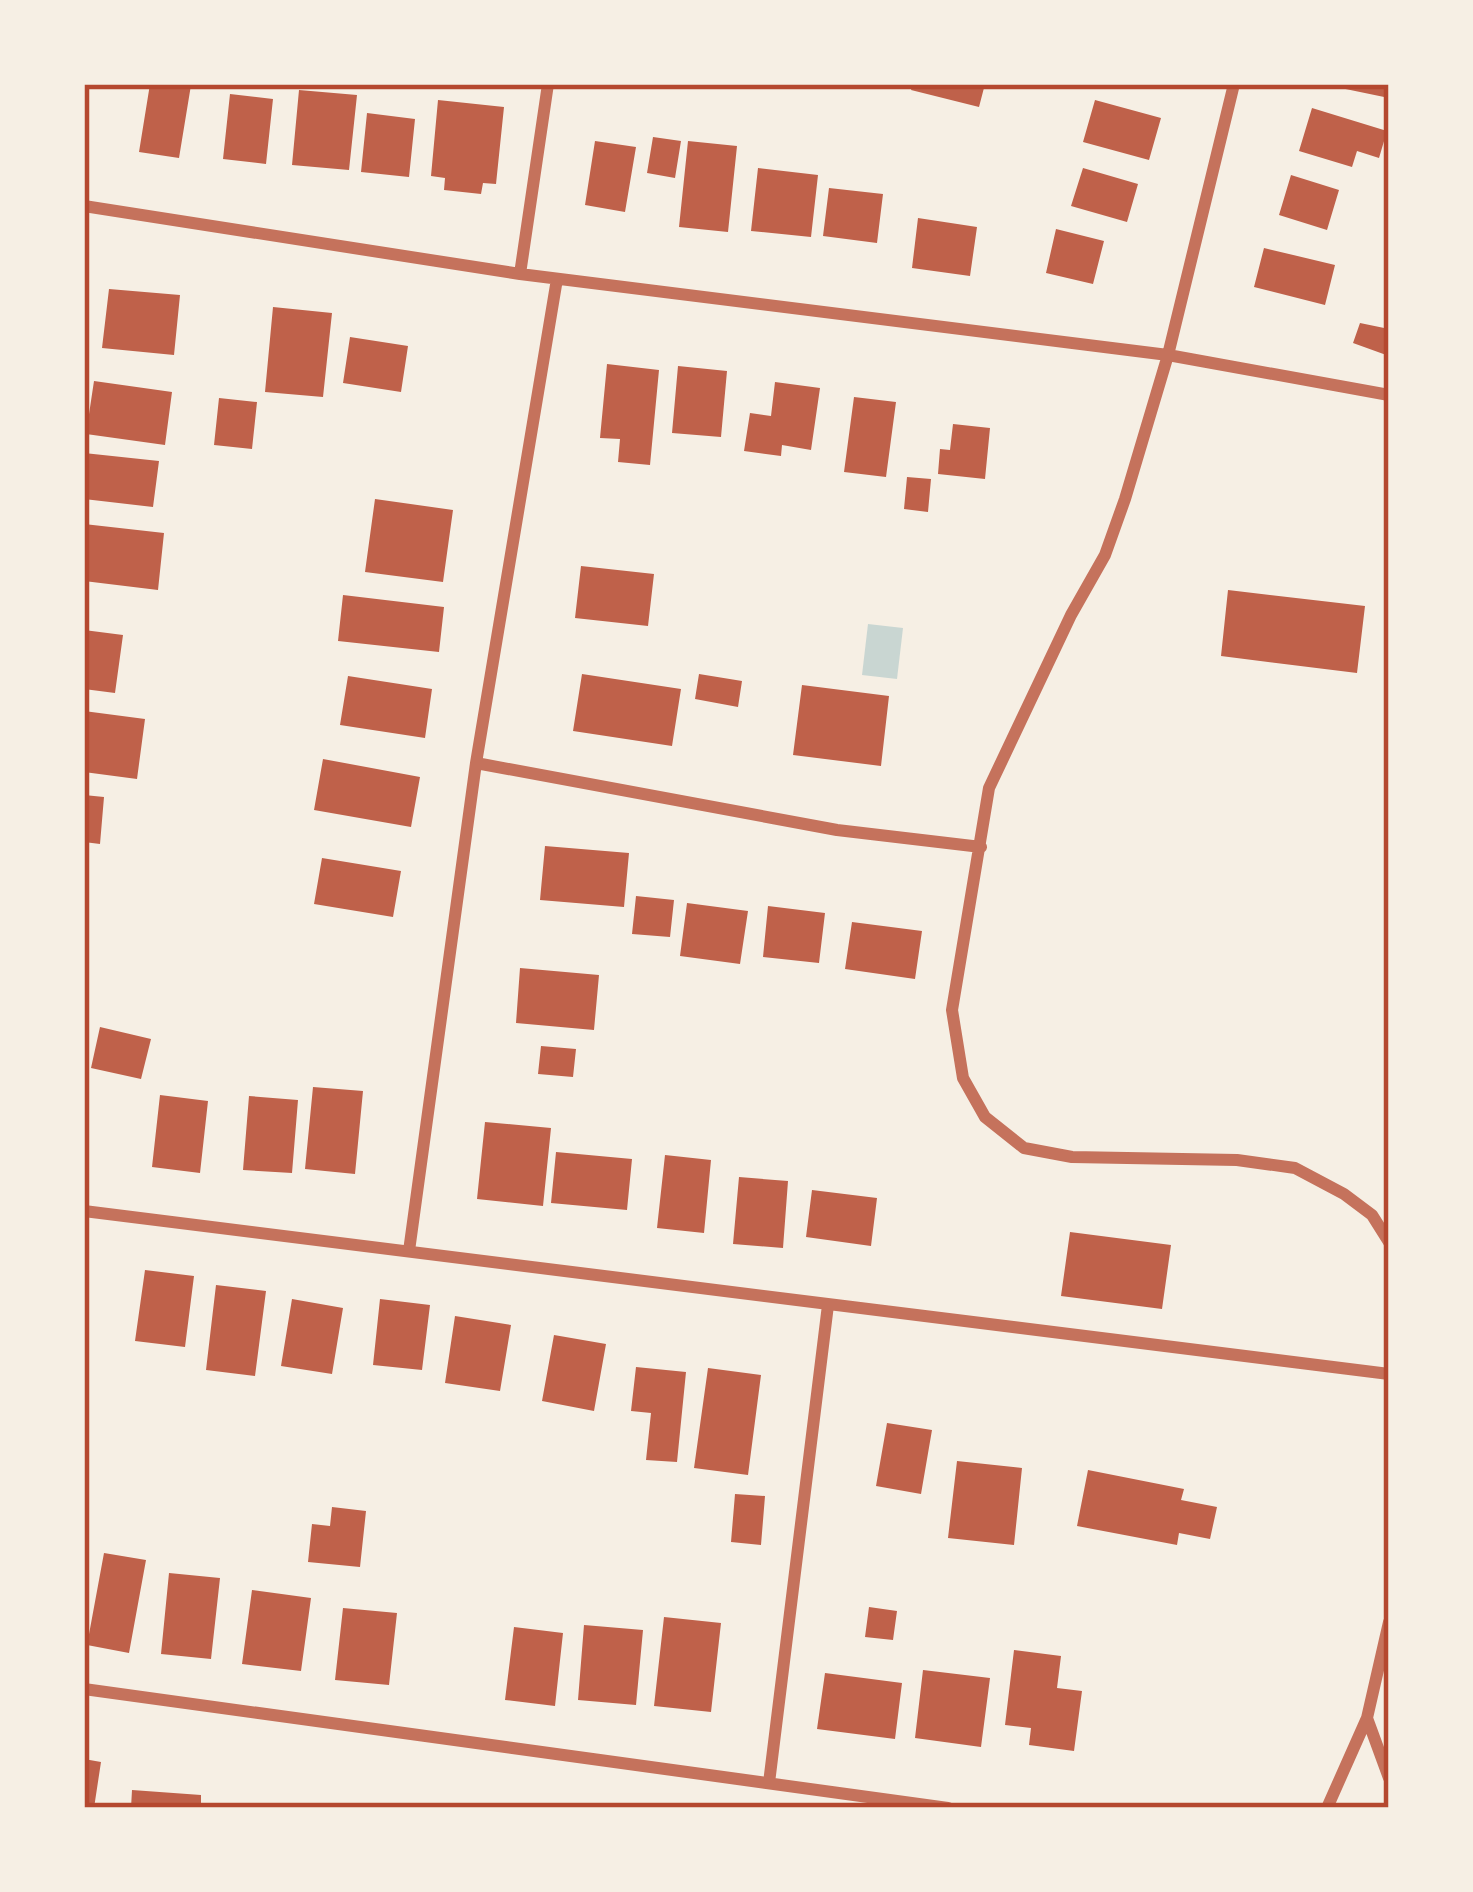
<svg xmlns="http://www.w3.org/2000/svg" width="1473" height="1892" font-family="'IBM Plex Sans',sans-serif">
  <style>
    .water { fill: #c9d6d2 }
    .building { fill: #bf614a }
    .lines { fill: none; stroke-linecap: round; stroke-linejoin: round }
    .minor { stroke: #c5725c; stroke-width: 12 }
    .neatline { fill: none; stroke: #b5482f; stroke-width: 4.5 }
  </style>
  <rect width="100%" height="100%" fill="#f6efe4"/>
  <path class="water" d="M868,624l35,4 -6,51 -35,-4z"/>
  <path class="building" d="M150,84l41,1 -12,73 -40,-6z
    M913,84h72l-6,23 -68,-17z
    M1331,84h58v14l-58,-12z
    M299,90l58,5 -8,75 -57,-5z
    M230,94l43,5 -7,65 -43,-5z
    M438,100l66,7 -8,77 -13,-1 -2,11 -37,-4 1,-12 -14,-2z
    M1095,100l66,18 -12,42 -66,-18z
    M1312,108l75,23 -8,27 -22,-7 -5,16 -53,-16z
    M367,113l48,6 -6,58 -48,-5z
    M653,137l28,4 -6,37 -28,-5z
    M595,141l41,6 -11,65 -40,-7z
    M688,141l49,5 -9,86 -49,-5z
    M758,168l60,7 -7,62 -60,-6z
    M1083,168l55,16 -11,38 -56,-16z
    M1291,175l48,15 -12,40 -48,-15z
    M829,188l54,6 -6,49 -54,-7z
    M918,218l59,9 -7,49 -58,-8z
    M1056,229l48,12 -11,43 -47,-11z
    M1264,248l71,17 -10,40 -71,-18z
    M109,289l71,6 -6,60 -72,-7z
    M273,307l59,6 -9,84 -58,-5z
    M1360,323l29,6v27l-36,-13z
    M350,337l58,9 -7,46 -58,-9z
    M607,364l52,6 -9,95 -32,-3 2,-23 -20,-1z
    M678,366l49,5 -6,66 -49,-4z
    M94,381l78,11 -7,53 -79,-11z
    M775,382l45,6 -9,62 -29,-5 -1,11 -37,-5 6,-38 21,3z
    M854,397l42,5 -10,75 -42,-5z
    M219,398l38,4 -5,47 -38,-4z
    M953,424l37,4 -5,51 -47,-5 2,-25 10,1z
    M84,453l75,8 -6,46 -69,-8z
    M907,477l24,2 -3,33 -24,-3z
    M375,499l78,11 -10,72 -78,-10z
    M84,524l80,9 -6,57 -74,-9z
    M581,566l73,8 -6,52 -73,-8z
    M1228,590l137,16 -8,67 -136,-17z
    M343,595l101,12 -5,45 -101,-11z
    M84,630l39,5 -8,58 -31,-4z
    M582,674l99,15 -9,57 -99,-15z
    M699,674l43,7 -4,26 -43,-8z
    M348,676l84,13 -7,49 -85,-13z
    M802,685l87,11 -8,70 -88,-11z
    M84,711l61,8 -8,60 -53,-7z
    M323,759l97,18 -9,50 -97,-17z
    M84,795l20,2 -4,47 -16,-2z
    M545,846l84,7 -5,54 -84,-7z
    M322,858l79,13 -8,46 -79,-13z
    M636,896l38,4 -4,37 -38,-3z
    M687,903l61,8 -8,53 -60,-8z
    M768,906l57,7 -6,50 -56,-6z
    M852,922l70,9 -7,48 -70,-10z
    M520,968l79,7 -5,55 -78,-7z
    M100,1027l51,12 -10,40 -50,-11z
    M541,1046l35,3 -3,28 -35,-3z
    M313,1087l50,4 -8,83 -50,-5z
    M160,1095l48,6 -8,72 -48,-6z
    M249,1096l49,4 -6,73 -49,-3z
    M485,1122l66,6 -8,78 -66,-7z
    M556,1152l76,7 -5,51 -76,-7z
    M665,1155l46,5 -7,73 -47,-5z
    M739,1177l49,4 -5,67 -50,-4z
    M812,1190l65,8 -6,48 -65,-9z
    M1070,1232l101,13 -9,64 -101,-13z
    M145,1270l49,6 -9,71 -50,-6z
    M216,1285l50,6 -11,85 -49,-6z
    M292,1299l51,9 -11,66 -51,-8z
    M380,1299l50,6 -8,65 -49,-5z
    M455,1316l56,9 -11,66 -55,-8z
    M554,1335l52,9 -12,67 -52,-10z
    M636,1367l50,5 -9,90 -31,-2 5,-47 -20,-2z
    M708,1368l53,7 -13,100 -54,-7z
    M887,1423l45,7 -11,64 -45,-8z
    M957,1461l65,7 -8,77 -66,-7z
    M1088,1470l96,19 -3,11 36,7 -7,32 -31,-6 -2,12 -100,-19z
    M735,1494l30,2 -4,49 -30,-3z
    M332,1507l34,4 -6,56 -52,-5 4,-38 18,2z
    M104,1553l42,7 -17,93 -42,-8z
    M169,1573l51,5 -9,81 -50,-5z
    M252,1590l59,8 -10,73 -59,-7z
    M869,1607l28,4 -4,29 -28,-3z
    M343,1608l54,5 -8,72 -54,-5z
    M664,1617l57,6 -10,89 -57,-6z
    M584,1625l59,5 -7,75 -58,-5z
    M514,1627l49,6 -8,73 -50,-6z
    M1014,1650l47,6 -4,32 25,3 -8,60 -45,-6 2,-17 -26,-3z
    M923,1670l67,8 -9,69 -66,-9z
    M825,1673l77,10 -7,56 -78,-10z
    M84,1759l17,3 -7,46h-10z
    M132,1790l69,5v13h-70z"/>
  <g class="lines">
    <path class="minor" d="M1234,84l-66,271 -43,144 -20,56 -34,60 -82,173 -37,222 11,68 22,39 39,31 48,9 165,3 58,8 49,26 28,21 17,27
      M84,206l436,68 648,81 221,40
      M520,274l28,-190
      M476,763l361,67 144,17
      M84,1211l1305,163
      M409,1251l67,-488 81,-484
      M84,1689l864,119
      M1367,1718l22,60
      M769,1783l59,-478
      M1327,1808l40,-90 22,-96"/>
  </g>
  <rect width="1473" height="1892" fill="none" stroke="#f6efe4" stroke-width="174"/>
  <rect x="87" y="87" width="1299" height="1718" class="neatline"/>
</svg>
